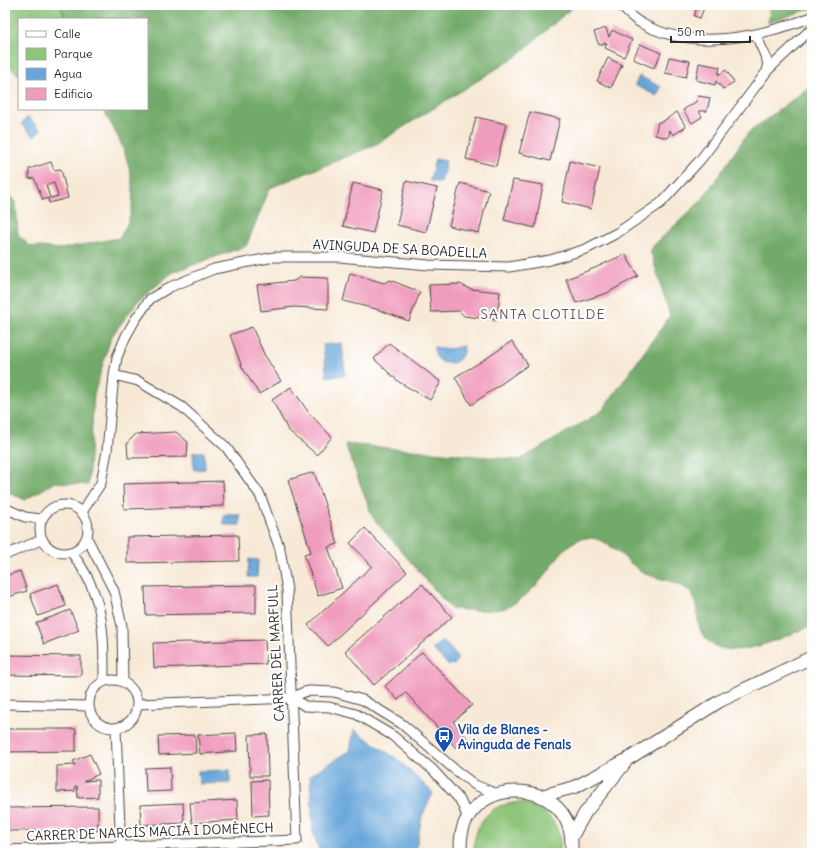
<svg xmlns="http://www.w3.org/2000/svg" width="817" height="858" font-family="Delius,sans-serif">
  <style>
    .green { fill: #8dc579; stroke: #5c7852 }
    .forest { fill: #72aa69; stroke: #4e6a4a }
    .water { fill: #68a6da; stroke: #4a6882 }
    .building { fill: #f09dbd; fill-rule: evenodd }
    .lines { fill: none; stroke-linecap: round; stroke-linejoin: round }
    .street-casing { stroke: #4a4845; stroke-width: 11 }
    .secondary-casing { stroke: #4a4845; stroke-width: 14 }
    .street { stroke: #fff; stroke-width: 9 }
    .secondary { stroke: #fff; stroke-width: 12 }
    .labels { text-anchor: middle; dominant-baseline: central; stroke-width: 4; stroke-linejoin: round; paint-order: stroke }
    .street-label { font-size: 13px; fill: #2b2b2b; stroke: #fff }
    .transit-label { font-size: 13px; font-weight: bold; fill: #164399; stroke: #fff; text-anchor: start }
    .neighbourhood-label { font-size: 14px; letter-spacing: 1px; fill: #70535e; stroke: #fff }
  </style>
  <rect width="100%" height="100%" fill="#fff"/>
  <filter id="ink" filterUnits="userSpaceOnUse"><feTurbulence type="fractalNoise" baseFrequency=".025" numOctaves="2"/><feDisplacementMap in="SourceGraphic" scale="8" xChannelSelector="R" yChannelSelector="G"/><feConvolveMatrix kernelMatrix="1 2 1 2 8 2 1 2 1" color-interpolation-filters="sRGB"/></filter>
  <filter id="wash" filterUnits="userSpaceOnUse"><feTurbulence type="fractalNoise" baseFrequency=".012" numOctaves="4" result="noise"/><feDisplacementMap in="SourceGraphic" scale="16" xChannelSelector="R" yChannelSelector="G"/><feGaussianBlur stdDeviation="0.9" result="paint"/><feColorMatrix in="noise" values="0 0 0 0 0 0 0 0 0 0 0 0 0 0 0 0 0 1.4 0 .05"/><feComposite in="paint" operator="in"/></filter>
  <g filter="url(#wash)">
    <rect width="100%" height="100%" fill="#f7e9d6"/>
    <path class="green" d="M5,5h55l6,14h-47v56l-14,-13z
      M519,802c27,5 44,22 41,51h-85c-4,-19 8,-40 25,-47 6,-2 12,-3 19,-4z"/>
    <path class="forest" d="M60,5h515l-58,51 -142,89 -105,43 -24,58 -73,26 -35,29 -27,36 -17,57 -6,91 -33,-3 -30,18 -20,-9v-300l11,12 2,32 12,11 30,3 59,-11c22,-29 14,-68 0,-99 -5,-10 -11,-20 -16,-30h44v-90h-81z
      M771,5h41v3l-44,15z
      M812,85v541c-28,9 -86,43 -109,9 -9,-13 -2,-31 -13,-43 -13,-14 -37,-11 -52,-23 -12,-9 -31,-30 -47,-31 -22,-2 -34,21 -45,36 -9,12 -27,29 -41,34 -10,4 -42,2 -54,1l-78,-91 -28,-74 175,16 82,-49 68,-95 -20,-67 52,-49 46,-67z"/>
    <path class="water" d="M639,76l22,11 -4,9 -22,-11z
      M28,117l13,13 -7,7 -13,-13z
      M435,159l11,2 -5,22 -11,-2z
      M342,343l3,32 -18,2 -4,-32z
      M464,346c0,23 -30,23 -30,1l15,2z
      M193,452h11l1,17 -11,1z
      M224,515h16v10h-16z
      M249,559l9,1 -1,17h-9z
      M443,640l15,18 -4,7 -3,-1 -2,2 -17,-17z
      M354,730l43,29 36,34 -11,23 -6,31 -7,6h-89l-7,-21 -3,-57 40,-24z
      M230,770v13l-31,1 -1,-13z"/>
    <g id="blocks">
      <path class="building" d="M686,5h19l-5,13 -6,-2 2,-6z
        M606,28l3,9 3,-7 20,10 -8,17 -19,-9 2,-5 -8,2 -5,-13z
        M640,44l21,9 -7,15 -21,-9z
        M669,57l21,4 -4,16 -21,-4z
        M608,58l14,7 -11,23 -14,-7z
        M699,63l21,4 -2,8 8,-5 8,12 -11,7 -7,-8 -1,4 -19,-5z
        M698,96l12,2 -3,13h-8l3,6 -10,6 -9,-13 14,-9z
        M530,112l30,7 -10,42 -31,-8z
        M677,112l9,15 -13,8 -3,-5 -2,8 -13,-3 3,-13h4z
        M476,117l30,7 -10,42 -30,-7z
        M570,161l30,7 -9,41 -29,-7z
        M51,162l3,8 7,-1 7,29 -19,5 -1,-5 -5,2 -9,-22 -5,1v-10zM54,183l4,13 -8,2 -4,-13z
        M513,180l30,5 -8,43 -31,-8z
        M406,181l31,7 -11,44 -29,-7z
        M353,183l30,7 -10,43 -30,-7z
        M460,183l29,8 -10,42 -30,-7z
        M625,254l13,22 -31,17 -31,10 -10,-24 29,-11z
        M350,273l34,10 6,-3 30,12 -11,29 -33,-12 -33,-8z
        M300,277l28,1v31l-34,-2 -33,4 -4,-26 37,-4z
        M460,284l10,5 30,3 -3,28 -33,-4 -5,-5 -28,1 -2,-27z
        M252,327l12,27 17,27 -22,13 -17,-27 -12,-32z
        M512,341l16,24 -57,40 -16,-28 29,-17z
        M389,343l52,39 -11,18 -31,-18 -25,-23z
        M291,387l18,26 23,24 -15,18 -29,-25 -16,-30z
        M176,432l12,10 -1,15 -59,1 -1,-15 9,-9z
        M314,472l24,72 -10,3 14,41 -24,8 -14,-42 7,-2 -23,-72z
        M223,481l1,25 -100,3 -1,-25z
        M365,528l42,44 -79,74 -20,-21 64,-59 -22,-23z
        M238,535l1,26 -112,2v-26z
        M20,571l7,20 -22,7v-22z
        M58,584l8,22 -28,10 -8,-22z
        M422,584l30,33 -78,68 -29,-34z
        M256,585v28l-110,2 -1,-28z
        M70,610l9,20 -35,14 -8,-21z
        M265,640l1,24 -112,4 -1,-25z
        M422,652l50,53 -19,17 14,16 -11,10 -50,-55 -8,7 -13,-14z
        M5,655l76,1v20l-76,-1z
        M5,729h71v22l-71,1z
        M236,733l1,18 -37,3 -2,-19z
        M267,734l1,42h-18l-1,-41z
        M195,735l1,18 -37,2 -1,-19z
        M90,754l9,20 -15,7 14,-1v17l-20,1 -1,-12h-2v5l-18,1v-26l18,-1 -2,-4z
        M170,767l1,24 -25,1 -1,-24z
        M268,780l1,35 -16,1 -1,-35z
        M237,800l1,20 -46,3 -2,-20z
        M183,803l1,20 -43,2 -1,-20z
        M98,807v23l-93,1v-23z"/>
    </g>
  </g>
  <g filter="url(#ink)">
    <use href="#blocks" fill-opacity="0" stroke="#4a4845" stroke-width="1"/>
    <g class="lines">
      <g class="street-casing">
        <path id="street" d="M620,5c6,6 13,14 21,18 51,29 119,14 171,-6
          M756,35l11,25 1,10
          M40 529a24 24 0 1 1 48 0a24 24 0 1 1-48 0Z
          M5,508l20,9 16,2
          M82,512l19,-29 6,-32 7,-76 3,-18 9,-21 9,-16 15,-21 20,-12 44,-18 60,-12h65l90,8 80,2 41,-7 36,-11 31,-16 44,-30 40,-44 67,-89 39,-37 5,-3
          M87,538l27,53 8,35 1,56
          M71,552c33,42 33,78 33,129
          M5,555l36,-15
          M89 704a24 24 0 1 1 48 0a24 24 0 1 1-48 0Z
          M292,698l13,8 24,1 27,7 37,22 40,34 27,30 8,18
          M5,704l84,2
          M137,704l155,-6 12,-6 6,-1 24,1 29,8 39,24 52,45 21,16 22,9
          M116,728l5,125
          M5,850l292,-10 -10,-250 -7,-41 -20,-54 -34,-48 -44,-40 -44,-26 -24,-6"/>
      </g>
      <g class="secondary-casing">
        <path id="secondary" d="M541,796l34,-9 53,-28 92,-58 92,-44
          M571,838l14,-25 40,-50
          M461,853c-8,-82 119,-82 110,0"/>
      </g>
      <use href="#street" class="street"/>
      <use href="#secondary" class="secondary"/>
    </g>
  </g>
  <defs>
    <g id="bus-pin" transform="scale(1)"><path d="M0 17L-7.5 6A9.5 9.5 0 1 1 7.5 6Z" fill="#1a4fb4" stroke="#fff"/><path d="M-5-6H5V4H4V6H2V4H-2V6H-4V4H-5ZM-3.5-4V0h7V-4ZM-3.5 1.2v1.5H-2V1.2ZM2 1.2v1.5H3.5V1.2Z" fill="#fff"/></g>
  </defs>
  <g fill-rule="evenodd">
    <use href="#bus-pin" x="444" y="736"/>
  </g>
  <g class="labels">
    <g class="street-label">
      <text transform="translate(400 249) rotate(3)">AVINGUDA DE SA BOADELLA</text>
      <text transform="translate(276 653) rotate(-93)">CARRER DEL MARFULL</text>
      <text transform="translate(150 832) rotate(-2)">CARRER DE NARCÍS MACIÀ I DOMÈNECH</text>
    </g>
    <g class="transit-label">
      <text x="458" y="729">Vila de Blanes -<tspan x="458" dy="15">Avinguda de Fenals</tspan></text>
    </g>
    <g class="neighbourhood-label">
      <text x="543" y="314">SANTA CLOTILDE</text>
    </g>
  </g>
  <rect width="817" height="858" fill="none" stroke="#fff" stroke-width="20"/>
  <rect x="18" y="18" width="130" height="92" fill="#ffffff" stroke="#aaaaaa"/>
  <rect x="26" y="31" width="20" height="6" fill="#ffffff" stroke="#aaaaaa"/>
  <text x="54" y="38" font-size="12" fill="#2b2b2b">Calle</text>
  <rect x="26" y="48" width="20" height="12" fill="#8dc579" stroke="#aaaaaa"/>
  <text x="54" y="58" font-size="12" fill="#2b2b2b">Parque</text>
  <rect x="26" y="68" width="20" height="12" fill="#68a6da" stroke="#aaaaaa"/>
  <text x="54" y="78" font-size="12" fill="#2b2b2b">Agua</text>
  <rect x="26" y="88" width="20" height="12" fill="#f09dbd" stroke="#aaaaaa"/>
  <text x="54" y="98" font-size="12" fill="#2b2b2b">Edificio</text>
  <path d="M671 36v6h79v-6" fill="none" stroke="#2b2b2b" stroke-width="2"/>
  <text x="677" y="36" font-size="12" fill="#2b2b2b" stroke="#ffffff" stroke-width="3" paint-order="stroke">50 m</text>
</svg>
